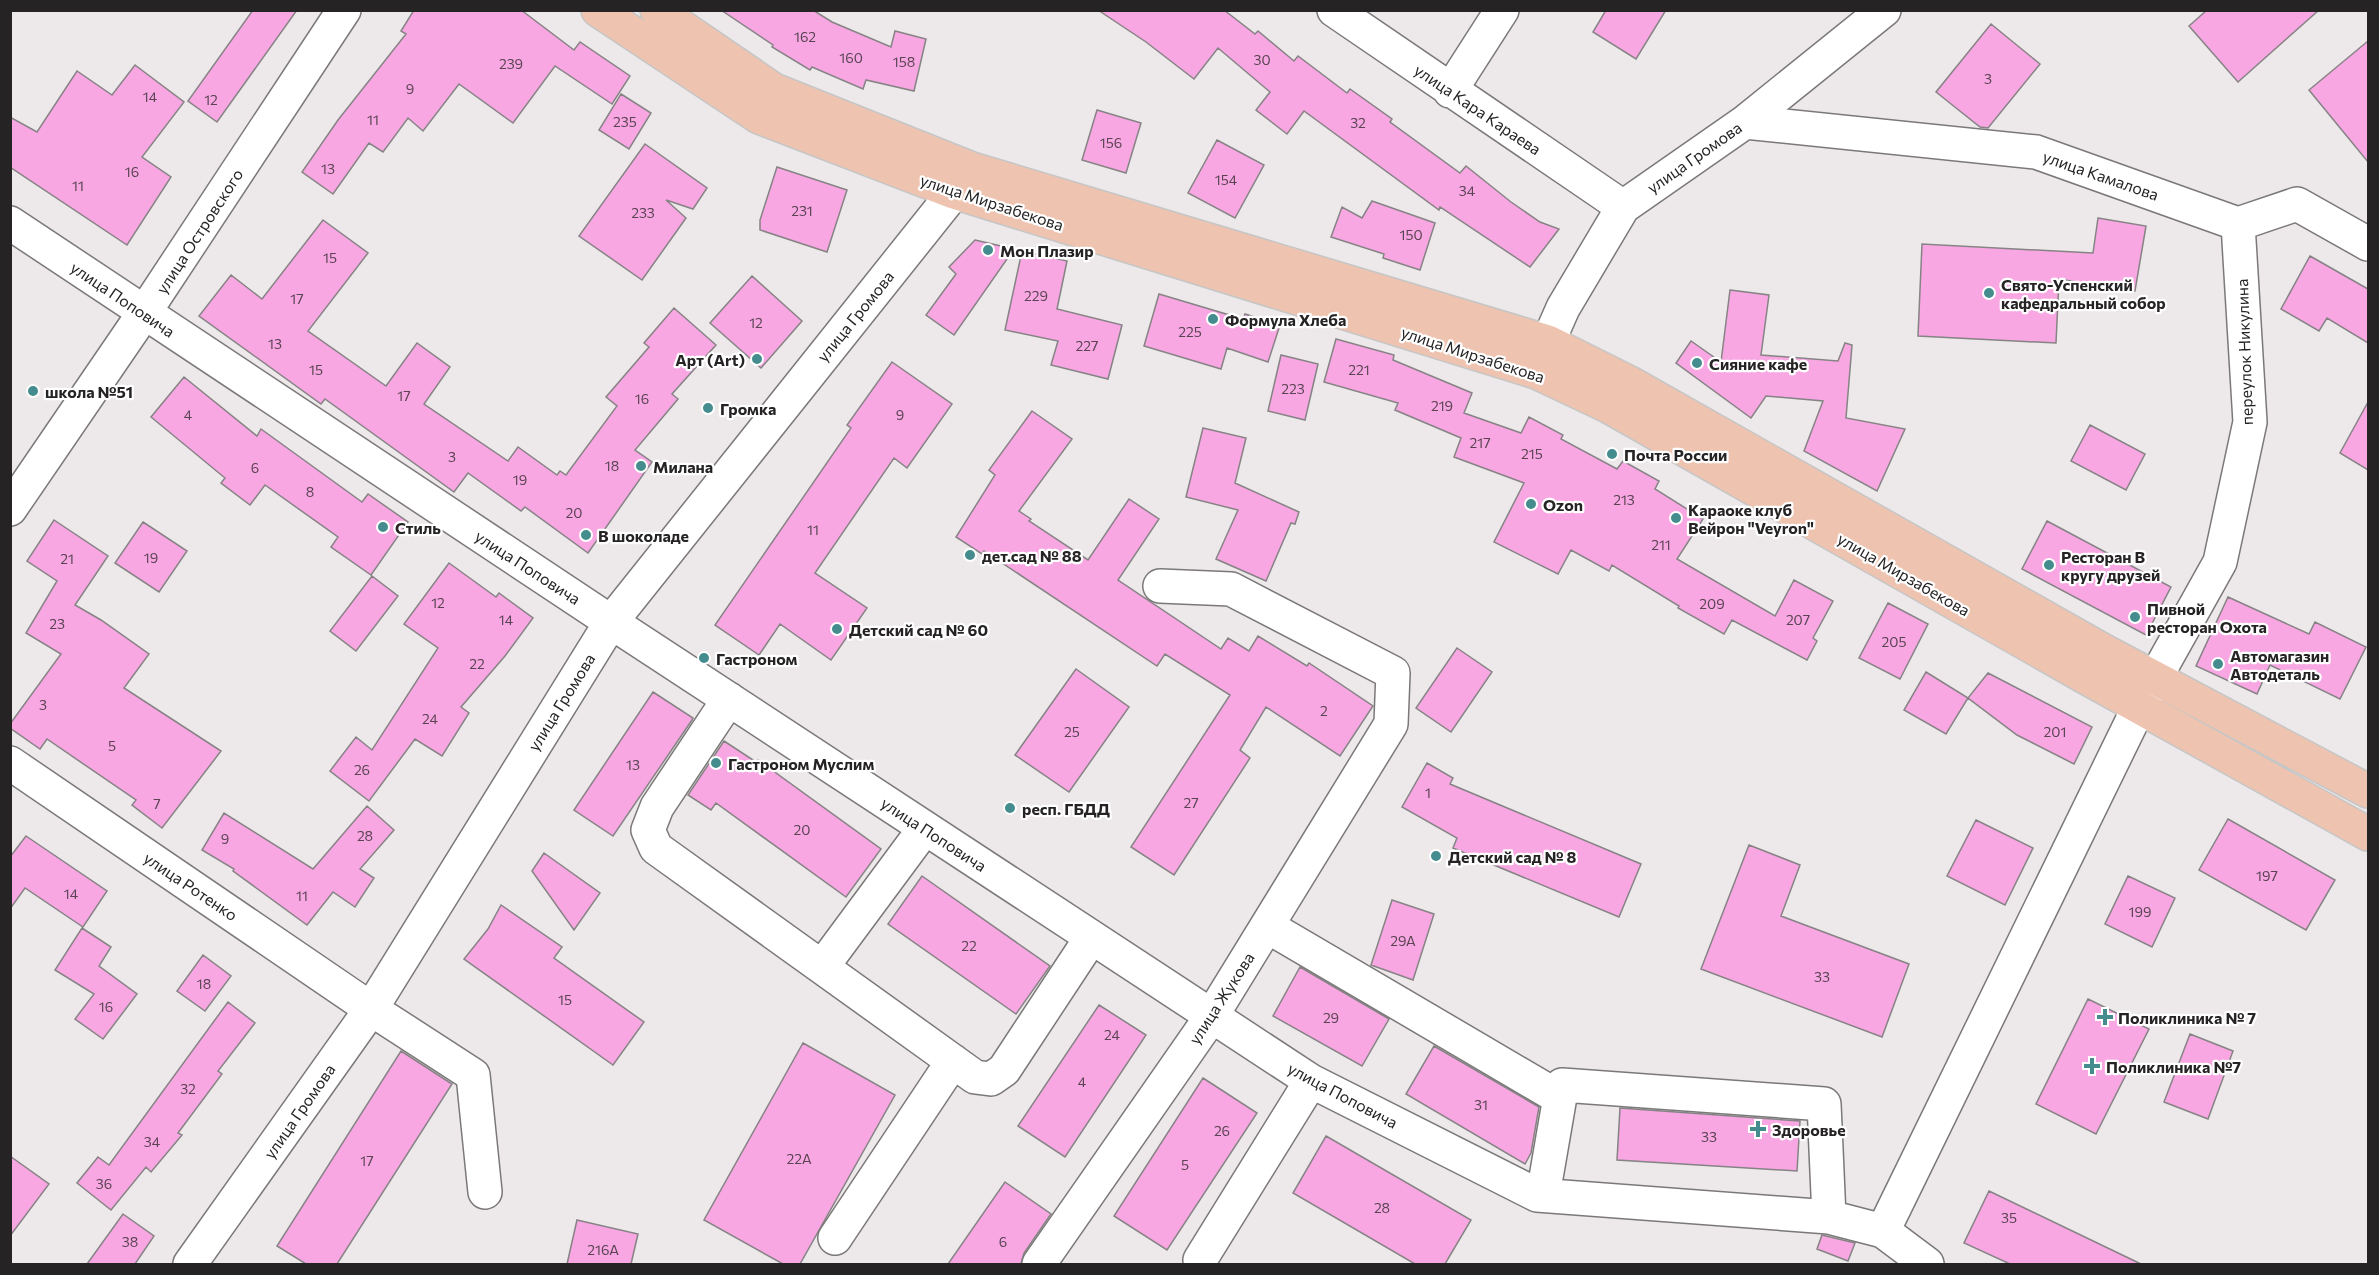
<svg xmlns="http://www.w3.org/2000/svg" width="2379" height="1275" font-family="Commissioner,sans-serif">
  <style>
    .building { fill: #f8a7e3; stroke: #868385; stroke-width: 1.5 }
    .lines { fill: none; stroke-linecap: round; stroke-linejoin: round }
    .minor-casing { stroke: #7b7878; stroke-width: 36 }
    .major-casing { stroke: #c6c6c6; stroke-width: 36 }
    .minor { stroke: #fff; stroke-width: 33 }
    .major { stroke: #eec4b0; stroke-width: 33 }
    .poi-dot { fill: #448c8d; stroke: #fff; stroke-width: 2 }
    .labels { text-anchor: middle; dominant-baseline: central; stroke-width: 4.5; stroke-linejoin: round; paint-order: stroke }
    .number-label { font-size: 14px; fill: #5a4453 }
    .street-label { font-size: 16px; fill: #252323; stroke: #fff }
    .poi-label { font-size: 16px; font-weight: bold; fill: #252323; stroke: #fff; text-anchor: start }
  </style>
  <rect width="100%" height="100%" fill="#ede8e9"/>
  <path class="building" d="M253,10h44l-80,112 -29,-21z
    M414,10h107l53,40 6,-8 50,34 -18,28 -57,-38 -42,57 -54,-39 -36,47 -15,-13 -25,34 -14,-9 -36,51 -31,-22 36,-52 68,-86 -5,-3z
    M721,10h92l19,12 59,25 4,-16 31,8 -12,52 -48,-11 -3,9 -51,-22 -2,3 -38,-23 1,-2z
    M1098,10h126l31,24 3,-3 36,30 4,-5 49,37 3,-4 42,30 -2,3 70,51 6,-7 45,36 29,20 19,7 -29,38 -90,-60 -1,3 -135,-99 -17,23 -31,-24 14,-18 -52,-44 -24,31 -48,-37z
    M1606,10h60l-30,49 -43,-27z
    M2207,10h112l-81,72 -49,-56z
    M1991,24l49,40 -52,64 -8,-1 -44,-35z
    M2368,41v121l-59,-72z
    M135,65l49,37 -42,55 29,20 -44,68 -117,-78v-50l27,15 40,-61 35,24z
    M621,94l30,19 -22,36 -30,-19z
    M1097,110l44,13 -15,50 -44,-13z
    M1217,140l47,25 -29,53 -47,-25z
    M645,144l62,44 -14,21 -27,-9 20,18 -44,62 -63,-44z
    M777,167l70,23 -20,62 -67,-22v-10z
    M1372,201l63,22 -15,47 -37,-12 1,-4 -53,-17 11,-30 20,11z
    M2098,218l48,8 -11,65 -76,-12 -3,64 -138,-7 4,-92 171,9z
    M323,220l45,33 -60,78 78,55 31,-43 33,24 -26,37 84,57 10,-14 39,28 3,-4 6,4 51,-69 -11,-9 43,-50 -5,-4 30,-35 42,37 -44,49 6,5 -43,51 17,12 -64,91 -63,-46 -4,4 -53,-38 -14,19 -129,-93 -4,5 -122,-88 32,-41 31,24z
    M975,240l39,9 -60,86 -28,-20 30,-41 -7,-7z
    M1022,251l45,10 -10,48 65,16 -14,54 -57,-14 7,-24 -53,-11z
    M2310,256l58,33v54l-41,-25 -8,13 -38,-22z
    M752,276l50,45 -41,47 -51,-45z
    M1730,290l39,5 -8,60 77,6 7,-18 7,2 -6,73 59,11 -28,62 -73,-40 19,-50 -57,-5 -15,22 -75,-55 15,-22 30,21z
    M1159,294l84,25 2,-5 35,11 -12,37 -41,-14 -6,21 -77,-23z
    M1336,339l58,16 -1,5 79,33 -8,20 57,20 8,-16 34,18 -2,4 56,30 6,-8 36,20 -4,8 48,30 -26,40 98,57 19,-36 39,21 -20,37 4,3 -10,19 -75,-40 -8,14 -46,-26 1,-2 -67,-41 -3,6 -38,-21 -13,24 -64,-32 30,-59 -70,-26 7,-19 -66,-28 3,-7 -74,-21z
    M1281,355l37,9 -13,56 -37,-9z
    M892,362l60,42 -45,64 -13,-10 -79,115 52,35 -36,52 -51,-36 -21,31 -44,-30 136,-197 -4,-3z
    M184,377l73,59 4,-7 101,73 6,-8 40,28 -37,53 -40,-28 7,-10 -73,-52 -15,20 -29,-22 4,-5 -74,-61z
    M2368,402v68l-28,-17z
    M1032,411l40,28 -53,72 12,8 -2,2 59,39 41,-61 30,20 -41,61 103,69 7,-11 21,13 9,-15 49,30 2,-3 64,43 -33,50 -74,-49 -26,43 10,8 -76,117 -43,-28 99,-152 -65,-41 -8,12 -173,-115 -2,3 -26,-17 39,-62 -6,-5z
    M2090,425l55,29 -19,36 -55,-29z
    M1203,428l43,10 -11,45 64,29 -4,12 -4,-1 -25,58 -50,-22 22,-49 -52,-13z
    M54,520l54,36 -33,49 26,15 48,34 -25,34 97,63 -59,77 -30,-23 4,-5 -89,-61 -7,10 -30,-21v-4l51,-70 -35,-21 31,-52 -30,-20z
    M2047,521l124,66 -25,48 -124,-66z
    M143,522l44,29 -28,41 -44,-29z
    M449,563l47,34 3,-4 34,25 -28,38 -44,51 8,6 -27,43 -27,-17 -46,62 -39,-30 26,-34 16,13 66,-102 -34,-24z
    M372,576l26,20 -42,55 -26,-20z
    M2228,597l81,37 6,-12 51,25 -26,52 -70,-34 -13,29 -61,-28z
    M1888,603l40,21 -28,55 -41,-21z
    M1457,648l35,24 -41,60 -35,-24z
    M1076,669l53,38 -60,85 -54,-37z
    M1926,672l42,26 -22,36 -42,-24z
    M1988,673l104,54 -18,37 -57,-29 -49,-37z
    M653,692l40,26 -1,2 -79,116 -39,-26z
    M724,741l32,21 2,-2 123,89 -35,48 -130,-94 -5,7 -23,-15z
    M1427,763l26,15 -3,6 191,80 -22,53 -166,-69 4,-10 -55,-31z
    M367,806l27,24 -34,39 14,9 -19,29 -22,-15 -26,33 -74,-54 1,-2 -32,-19 22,-37 89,56z
    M2228,819l107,61 -29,50 -107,-60z
    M1976,820l57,28 -28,57 -58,-29z
    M26,836l81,55 -24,36 -58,-39 -15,21v-52z
    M1749,845l51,20 -19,51 128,48 -27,73 -181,-68z
    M544,853l56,40 -26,37 -42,-59z
    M922,876l128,90 -34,48 -128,-90z
    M2128,876l47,22 -23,49 -47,-23z
    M1392,900l42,14 -21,66 -42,-15z
    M501,905l61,42 -8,11 90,64 -31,43 -149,-106 24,-30z
    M82,928l29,19 -12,19 38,28 -34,45 -28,-20 19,-25 -39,-24z
    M203,955l28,21 -26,35 -28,-20z
    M1300,967l89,52 -27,47 -89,-50z
    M2088,999l61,30 -53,105 -60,-30z
    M228,1002l27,21 -37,48 4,3 -44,59 4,2 -31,37 -5,-5 -35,43 -34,-27 21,-26 11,8z
    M1099,1005l47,30 -81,122 -47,-31z
    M2190,1034l43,17 -25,68 -44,-17z
    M803,1043l92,52 -95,169h-17l-79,-44z
    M1434,1046l105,61 -8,46 -6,11 -119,-70z
    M401,1051l51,33 -115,180h-31l-29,-18z
    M1203,1078l54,35 -90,137 -53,-34z
    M1620,1108l180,13 -3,50 -180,-11z
    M1326,1136l145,84 -26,44h-30l-122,-71z
    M10,1156l39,28 -39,52z
    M1005,1182l46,32 -27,39 -3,11h-73z
    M1989,1191l152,73h-131l-46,-21z
    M123,1214l31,22 -19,28h-48z
    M577,1220l61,14 -7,30h-64z
    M1822,1235l33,8 -7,18 -31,-12z"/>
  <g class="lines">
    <g class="minor-casing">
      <path id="minor" d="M1334,10l289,197
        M1450,91l52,-81
        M1745,122l291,30 202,72 59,-20 71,40
        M10,223l601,399 700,459 226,114 292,22 54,14 44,33
        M1548,342l15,-34 60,-101 122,-85 139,-112
        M10,509l134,-196 200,-303
        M729,699l-72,108 -9,23 8,18 319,229 16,2 13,-9 87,-132
        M10,763l361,246 102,66 12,117
        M1267,926l293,172
        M822,967l103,-139
        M1543,1195l19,-110 262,19 5,113
        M1883,1231l256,-524 81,-145 30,-140 -12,-198
        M835,1238l118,-177
        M1200,1260l111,-179
        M190,1264l181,-255 240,-387 360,-451
        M1039,1264l172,-247 180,-293 2,-51 -162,-84 -71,-3"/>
    </g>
    <g class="major-casing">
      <path id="major" d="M598,10l161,107 195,75 582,180 72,34 479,272 281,156
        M657,10l117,80 198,79 576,173 82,41 474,268 264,140"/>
    </g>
    <use href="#minor" class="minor"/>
    <use href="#major" class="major"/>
  </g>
  <g class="poi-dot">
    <circle cx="988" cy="250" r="6"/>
    <circle cx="1989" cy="293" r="6"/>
    <circle cx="1213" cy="319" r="6"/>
    <circle cx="757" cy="359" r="6"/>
    <circle cx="1697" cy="363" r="6"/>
    <circle cx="33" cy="391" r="6"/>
    <circle cx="708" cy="408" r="6"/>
    <circle cx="1612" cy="454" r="6"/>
    <circle cx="641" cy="466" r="6"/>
    <circle cx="1531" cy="504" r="6"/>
    <circle cx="1676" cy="518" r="6"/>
    <circle cx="383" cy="527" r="6"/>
    <circle cx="586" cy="535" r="6"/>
    <circle cx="970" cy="555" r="6"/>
    <circle cx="2049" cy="565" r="6"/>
    <circle cx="2135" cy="617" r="6"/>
    <circle cx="837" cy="629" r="6"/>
    <circle cx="704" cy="658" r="6"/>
    <circle cx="2218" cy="664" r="6"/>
    <circle cx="716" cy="763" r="6"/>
    <circle cx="1010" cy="808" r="6"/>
    <circle cx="1436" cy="856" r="6"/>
    <path d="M2102 1008h6v6h6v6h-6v6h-6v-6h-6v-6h6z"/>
    <path d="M2089 1057h6v6h6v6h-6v6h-6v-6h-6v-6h6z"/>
    <path d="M1755 1120h6v6h6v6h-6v6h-6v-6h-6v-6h6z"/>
  </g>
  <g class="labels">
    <g class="number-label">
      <text x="805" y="36">162</text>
      <text x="851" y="57">160</text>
      <text x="1262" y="59">30</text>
      <text x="904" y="61">158</text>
      <text x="511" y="63">239</text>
      <text x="1988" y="78">3</text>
      <text x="410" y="88">9</text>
      <text x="150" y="96">14</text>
      <text x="211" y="99">12</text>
      <text x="373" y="119">11</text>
      <text x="625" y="121">235</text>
      <text x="1358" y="122">32</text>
      <text x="1111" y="142">156</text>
      <text x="328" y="168">13</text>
      <text x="132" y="171">16</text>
      <text x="1226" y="179">154</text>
      <text x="78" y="185">11</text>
      <text x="1467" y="190">34</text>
      <text x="802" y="210">231</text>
      <text x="643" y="212">233</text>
      <text x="1411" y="234">150</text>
      <text x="330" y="257">15</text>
      <text x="1036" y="295">229</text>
      <text x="297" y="298">17</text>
      <text x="756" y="322">12</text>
      <text x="1190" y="331">225</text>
      <text x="275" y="343">13</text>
      <text x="1087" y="345">227</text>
      <text x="316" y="369">15</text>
      <text x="1359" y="369">221</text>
      <text x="1293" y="388">223</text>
      <text x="404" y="395">17</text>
      <text x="642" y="398">16</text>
      <text x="1442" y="405">219</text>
      <text x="188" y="414">4</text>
      <text x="900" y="414">9</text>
      <text x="1480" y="442">217</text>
      <text x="1532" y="453">215</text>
      <text x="452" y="456">3</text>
      <text x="612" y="465">18</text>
      <text x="255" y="467">6</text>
      <text x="520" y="479">19</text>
      <text x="310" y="491">8</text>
      <text x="1624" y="499">213</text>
      <text x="574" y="512">20</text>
      <text x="813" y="529">11</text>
      <text x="1661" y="544">211</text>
      <text x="151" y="557">19</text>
      <text x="67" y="558">21</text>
      <text x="438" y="602">12</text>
      <text x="1712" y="603">209</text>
      <text x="506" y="619">14</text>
      <text x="1798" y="619">207</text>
      <text x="57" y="623">23</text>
      <text x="1894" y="641">205</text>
      <text x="477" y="663">22</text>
      <text x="43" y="704">3</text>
      <text x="1324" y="710">2</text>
      <text x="430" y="718">24</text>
      <text x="1072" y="731">25</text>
      <text x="2055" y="731">201</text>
      <text x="112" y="745">5</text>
      <text x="633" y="764">13</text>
      <text x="362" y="769">26</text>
      <text x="1428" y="792">1</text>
      <text x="1191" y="802">27</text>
      <text x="157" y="803">7</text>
      <text x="802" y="829">20</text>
      <text x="365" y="835">28</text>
      <text x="225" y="838">9</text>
      <text x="2267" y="875">197</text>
      <text x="71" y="893">14</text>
      <text x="302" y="895">11</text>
      <text x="2140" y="911">199</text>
      <text x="1403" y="940">29А</text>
      <text x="969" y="945">22</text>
      <text x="1822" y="976">33</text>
      <text x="204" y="983">18</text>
      <text x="565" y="999">15</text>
      <text x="106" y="1006">16</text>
      <text x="1331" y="1017">29</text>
      <text x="1112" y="1034">24</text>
      <text x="1082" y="1081">4</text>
      <text x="188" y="1088">32</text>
      <text x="1481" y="1104">31</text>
      <text x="1222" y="1130">26</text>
      <text x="1709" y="1136">33</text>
      <text x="152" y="1141">34</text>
      <text x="799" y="1158">22А</text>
      <text x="367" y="1160">17</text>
      <text x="1185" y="1164">5</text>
      <text x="104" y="1183">36</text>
      <text x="1382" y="1207">28</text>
      <text x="2009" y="1217">35</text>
      <text x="130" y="1241">38</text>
      <text x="1003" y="1241">6</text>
      <text x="603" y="1249">216А</text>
    </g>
    <g class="street-label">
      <text transform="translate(1478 109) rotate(34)">улица Кара Караева</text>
      <text transform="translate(1694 157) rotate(-35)">улица Громова</text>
      <text transform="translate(2101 175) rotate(19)">улица Камалова</text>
      <text transform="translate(992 202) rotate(18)">улица Мирзабекова</text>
      <text transform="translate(199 231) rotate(-57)">улица Островского</text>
      <text transform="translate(123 299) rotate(34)">улица Поповича</text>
      <text transform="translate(855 316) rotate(-51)">улица Громова</text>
      <text transform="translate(2244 352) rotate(-92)">переулок Никулина</text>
      <text transform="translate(1473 354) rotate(18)">улица Мирзабекова</text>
      <text transform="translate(528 567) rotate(33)">улица Поповича</text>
      <text transform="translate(1904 574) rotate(30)">улица Мирзабекова</text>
      <text transform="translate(561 702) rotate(-58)">улица Громова</text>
      <text transform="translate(934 834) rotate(33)">улица Поповича</text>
      <text transform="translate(191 886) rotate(34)">улица Ротенко</text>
      <text transform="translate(1221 998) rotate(-57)">улица Жукова</text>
      <text transform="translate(1343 1095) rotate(28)">улица Поповича</text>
      <text transform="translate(299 1111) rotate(-55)">улица Громова</text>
    </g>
    <g class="poi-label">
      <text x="1000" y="250">Мон Плазир</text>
      <text x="2001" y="284">Свято-Успенский<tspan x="2001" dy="18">кафедральный собор</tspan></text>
      <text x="1225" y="319">Формула Хлеба</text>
      <text x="745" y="359" text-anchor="end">Арт (Art)</text>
      <text x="1709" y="363">Сияние кафе</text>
      <text x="45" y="391">школа №51</text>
      <text x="720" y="408">Громка</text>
      <text x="1624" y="454">Почта России</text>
      <text x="653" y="466">Милана</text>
      <text x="1543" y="504">Ozon</text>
      <text x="1688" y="509">Караоке клуб<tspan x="1688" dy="18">Вейрон "Veyron"</tspan></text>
      <text x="395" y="527">Стиль</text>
      <text x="598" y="535">В шоколаде</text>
      <text x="982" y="555">дет.сад № 88</text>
      <text x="2061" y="556">Ресторан В<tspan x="2061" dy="18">кругу друзей</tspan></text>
      <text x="2147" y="608">Пивной<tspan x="2147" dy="18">ресторан Охота</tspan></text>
      <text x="849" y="629">Детский сад № 60</text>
      <text x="2230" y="655">Автомагазин<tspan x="2230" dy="18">Автодеталь</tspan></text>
      <text x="716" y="658">Гастроном</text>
      <text x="728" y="763">Гастроном Муслим</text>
      <text x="1022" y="808">респ. ГБДД</text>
      <text x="1448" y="856">Детский сад № 8</text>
      <text x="2118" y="1017">Поликлиника № 7</text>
      <text x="2106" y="1066">Поликлиника №7</text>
      <text x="1772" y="1129">Здоровье</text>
    </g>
  </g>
  <rect width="2379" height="1275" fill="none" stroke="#252323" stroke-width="24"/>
</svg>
